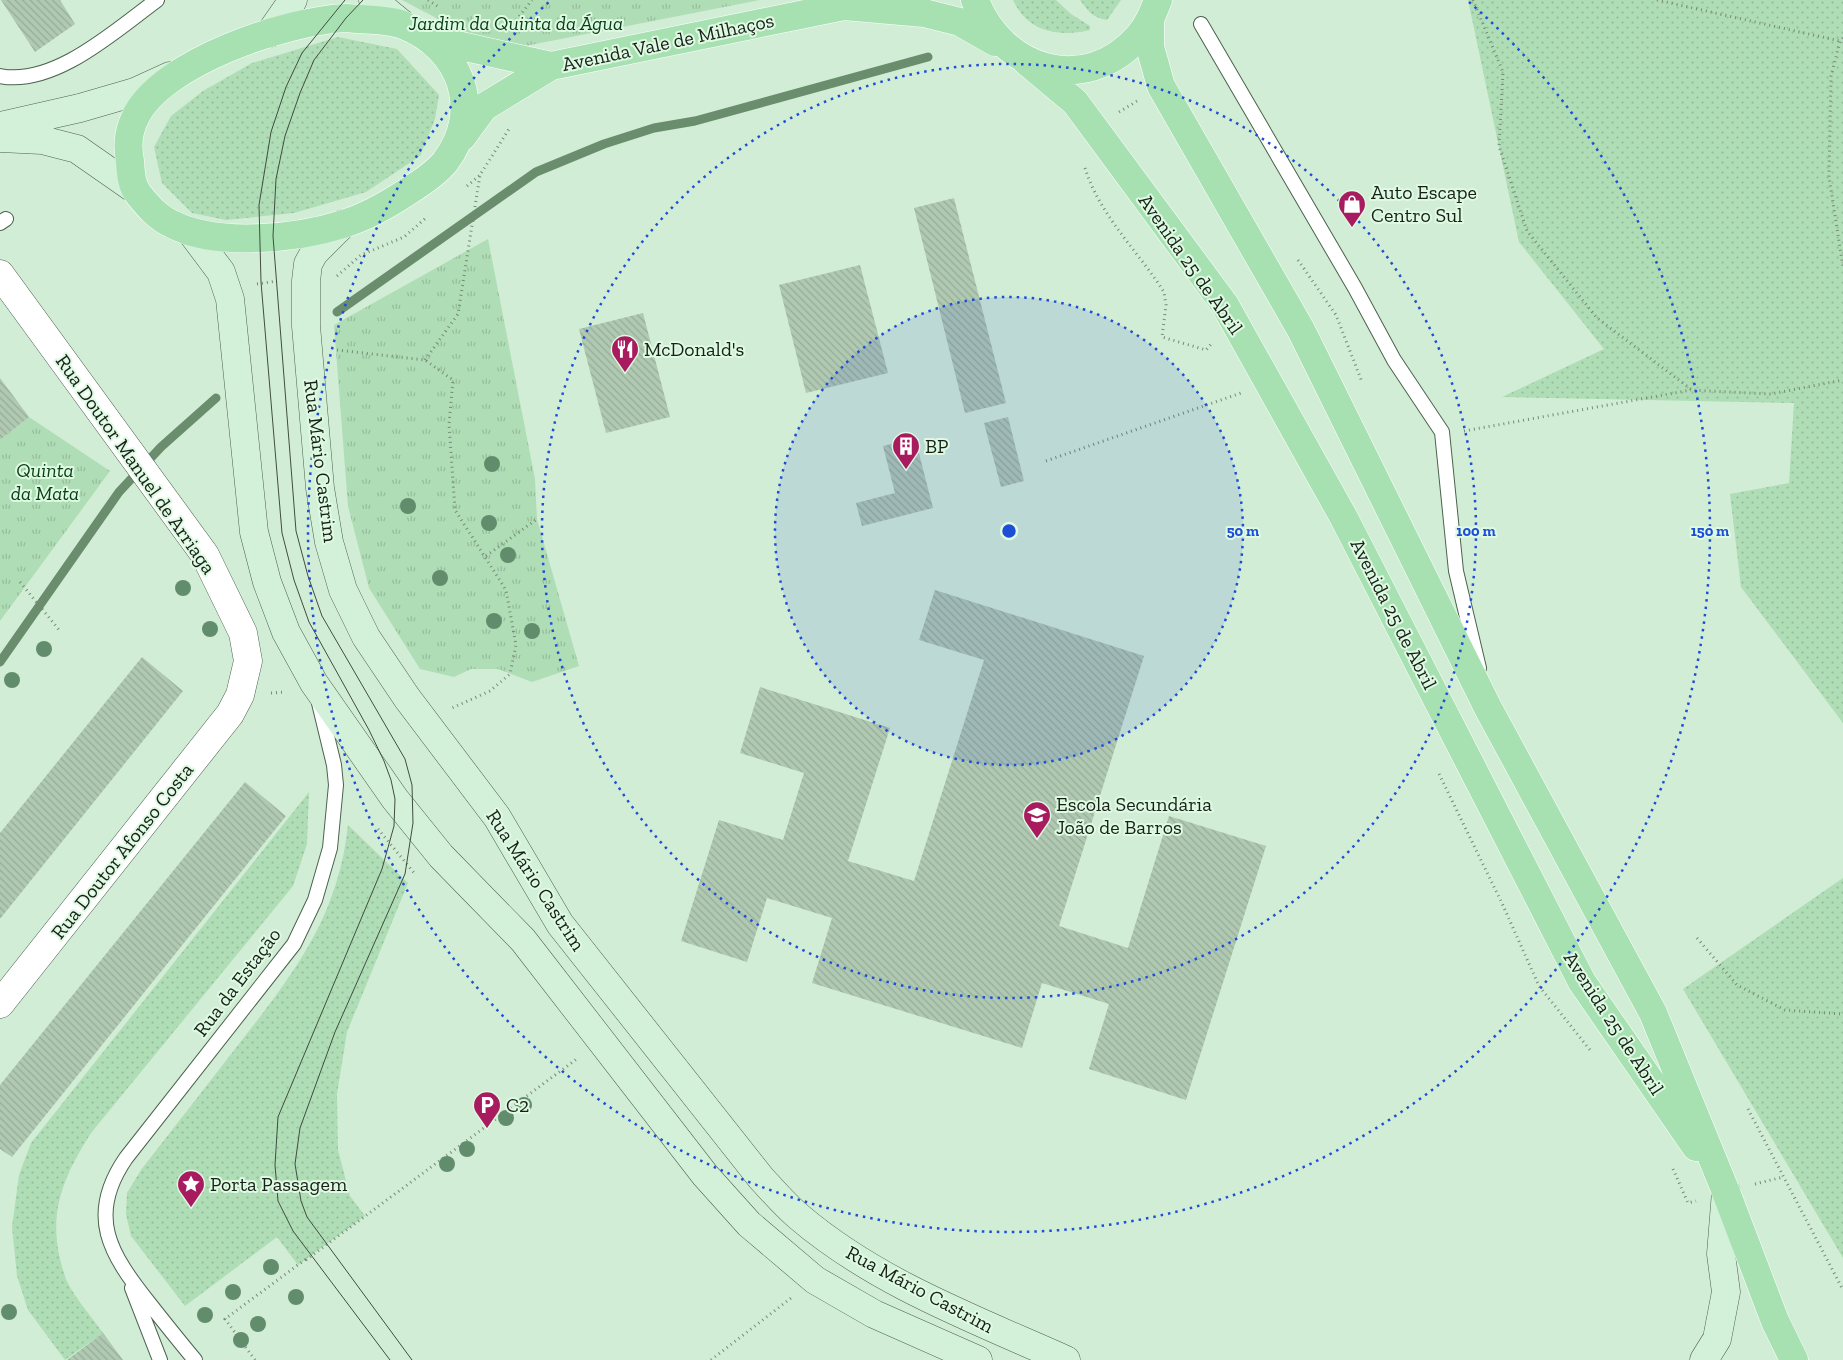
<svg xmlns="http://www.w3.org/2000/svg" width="1843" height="1360" font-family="'Zilla Slab',serif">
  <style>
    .grass { fill: url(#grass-dots) }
    .park { fill: url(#park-tufts) }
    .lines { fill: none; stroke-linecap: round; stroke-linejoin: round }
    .stream { stroke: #698d6d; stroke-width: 9 }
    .building { fill: url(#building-back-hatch) }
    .lane-casing { stroke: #4b624e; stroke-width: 16 }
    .street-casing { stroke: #4b624e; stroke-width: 29 }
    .secondary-casing { stroke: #4b624e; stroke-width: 29 }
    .primary-casing { stroke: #fff; stroke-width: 29 }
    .path { stroke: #778979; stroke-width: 3; stroke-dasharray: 1 4; stroke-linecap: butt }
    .lane { stroke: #fff; stroke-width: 14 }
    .street { stroke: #fff; stroke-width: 28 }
    .secondary { stroke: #d3f0d8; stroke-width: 28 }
    .primary { stroke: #a7e1b2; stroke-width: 28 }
    .tram { stroke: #404d41; stroke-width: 1 }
    .tree { fill: #628d6c }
    .ring { fill: none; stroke: #1d4ed8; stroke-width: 2.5; stroke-dasharray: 2.5 5 }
    .labels { text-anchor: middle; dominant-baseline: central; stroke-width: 4; stroke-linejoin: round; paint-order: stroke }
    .park-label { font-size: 20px; font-style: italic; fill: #073e17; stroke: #dffae2 }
    .street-label { font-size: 20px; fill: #172018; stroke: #dffae2 }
    .poi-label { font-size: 20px; fill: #172018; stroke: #dffae2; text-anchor: start }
    .centre { fill: #1d4ed8; stroke: #dffae2; stroke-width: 2.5 }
    .ring-label { font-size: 15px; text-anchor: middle; font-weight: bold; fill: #1d4ed8; stroke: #dffae2; stroke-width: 4; stroke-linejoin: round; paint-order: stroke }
  </style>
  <defs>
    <pattern id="grass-dots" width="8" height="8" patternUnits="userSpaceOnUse" patternTransform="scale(1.25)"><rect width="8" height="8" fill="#afddb5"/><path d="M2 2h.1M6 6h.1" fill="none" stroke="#96bd9b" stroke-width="1.8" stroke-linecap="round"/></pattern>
    <pattern id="park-tufts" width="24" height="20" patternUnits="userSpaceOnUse" patternTransform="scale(1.25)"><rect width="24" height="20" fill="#afddb5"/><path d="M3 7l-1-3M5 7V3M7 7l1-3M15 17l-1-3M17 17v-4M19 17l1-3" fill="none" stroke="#96bd9b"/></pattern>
    <pattern id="building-back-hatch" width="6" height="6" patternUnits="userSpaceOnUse" patternTransform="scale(1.25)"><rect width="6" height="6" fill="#b0c9b2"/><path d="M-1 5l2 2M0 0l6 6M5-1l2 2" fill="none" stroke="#97ac98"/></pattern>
  </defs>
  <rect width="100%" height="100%" fill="#d2edd5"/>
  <path class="grass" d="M1013,0h43l15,14 19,12v4c-31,7 -62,3 -77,-30z
    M1080,0h41l-14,20c-14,-2 -19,-9 -27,-20z
    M1468,0h375v723l-102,-136 -11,-93 59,-11 5,-80 -292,-6 102,-48 -85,-107z
    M338,37l59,12 42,46 -4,24 -15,37 -54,36 -72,21 -68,7 -34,-7 -30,-30 -8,-36 17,-31 32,-25 49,-28z
    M309,792l-2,52 -14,42 -202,247c-31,49 -46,87 -25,146 7,17 27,39 37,54l-38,27 -37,-50 -11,-34 -5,-49 7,-52 12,-32z
    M348,825l60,58 -61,149 -10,62 1,56 12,46 15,20 -67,49 -21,-28 -92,69 -54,-70 -5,-22 1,-21 14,-23c31,-40 63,-81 94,-121 56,-72 103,-129 113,-224z
    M1843,878v380l-160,-269z"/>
  <path class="park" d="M402,0h358l-240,47c-45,-7 -78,-26 -118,-47z
    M488,239l47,240 2,40 42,147 -47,16 -34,-13h-27l-17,8 -34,-8 -51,-81 -21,-82 -14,-181z
    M29,417l81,54 -110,150v-181z"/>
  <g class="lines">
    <path class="stream" d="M337,312l199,-140 68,-28 50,-16 41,-7 233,-64
      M0,662l119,-170 42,-45 55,-49"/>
  </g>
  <path class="building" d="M1,0h59l15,24 -40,28z
    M954,198l52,205 -41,10 -51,-205z
    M860,265l28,108 -82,20 -27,-108z
    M643,313l27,104 -64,16 -27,-104z
    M0,378l29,39 -29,23z
    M1008,417l16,64 -23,6 -17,-64z
    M915,438l18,70 -71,18 -6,-23 39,-10 -12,-47z
    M935,590l209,66 -85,270 69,22 41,-132 97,30 -80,254 -97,-31 20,-65 -67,-21 -20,65 -210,-65 20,-65 -65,-20 -20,64 -66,-21 38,-121 64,20 21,-67 -64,-20 20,-66 130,41 -42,133 66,20 70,-221 -65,-20z
    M142,657l41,34 -183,228v-86z
    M245,782l41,34 -274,341 -12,-8v-64z
    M103,1333l20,27h-56z"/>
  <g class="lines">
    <g class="lane-casing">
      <path id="lane" d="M1201,24l154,264 39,72 48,72 14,139 23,97
        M0,76c54,11 116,-46 157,-76
        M0,223l6,-4
        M132,1288l28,72
        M195,1360c-16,-19 -31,-38 -46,-57 -39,-49 -63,-87 -23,-145l168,-214 21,-44 15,-52 6,-63 -2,-20 -15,-62"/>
    </g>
    <g class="street-casing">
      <path id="street" d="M0,274l205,281 38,78 5,28 -8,34 -10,19 -230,290"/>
    </g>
    <g class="secondary-casing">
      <path id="secondary" d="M373,0l29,24
        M270,33l23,-33
        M0,126l80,-18 55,-16 35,-16
        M0,138l42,2 35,9 56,39
        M343,224l-29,29 -6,11 -2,17v45l14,162 9,54 14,48 23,47 41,61 90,119 63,107 201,254c12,13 24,27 37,38 77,66 176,103 268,144
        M191,232l30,40 9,27 24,233 13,50 19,50 28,51 81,116 46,57 82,84 182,235 44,49 66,56 59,34 104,46
        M1704,1360l13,-21 9,-47 -5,-38 5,-62"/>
    </g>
    <g class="primary-casing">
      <path id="primary" d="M975,0c26,70 110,97 163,37 10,-11 15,-24 20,-37
        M844,6l80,7 36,9 35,20
        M346,18c18,2 41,1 57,7 59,23 81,86 42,137 -9,11 -24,21 -35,28 -21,14 -43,27 -67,34 -47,15 -127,23 -171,0 -14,-6 -24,-18 -33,-29 -8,-10 -8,-22 -9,-34 -3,-15 -2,-29 5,-43 25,-56 154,-98 211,-100z
        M1150,20v27l11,39 140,244 187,378 165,305 73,179 49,129 19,39
        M430,39l121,27
        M1026,61l49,41 150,203 119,213 238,464 114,165
        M462,137l22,-30 67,-41 293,-60 15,-6"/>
    </g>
    <path class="path" d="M428,0l12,8
      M1473,0l30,72 -4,74 28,85 70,87 95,72 79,4 72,-14
      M1657,0l183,41
      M510,28l22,-28
      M1843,38l-3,3 -9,35 -2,101 14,90
      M1119,112l18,-11
      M1085,168c15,48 53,83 79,124l2,13 -4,32 44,13 6,-7
      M467,186l13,-11
      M1298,260l38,55 26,67
      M337,276l24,-21 43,-18 23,-20
      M257,284l20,-3
      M337,350l88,10 28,20 -4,44 6,86 51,80 10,55 -6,29 -20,17 -38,17
      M425,360l33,-46 22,-139 29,-46
      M1464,431l227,-41
      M1046,461l195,-68
      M486,556l51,-37
      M20,582l40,49
      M271,693l14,-1
      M1439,774l62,127 38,85 51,64
      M378,829l37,45
      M1697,938l40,47 48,25 58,4
      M1748,1109l95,181
      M1673,1169l15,34 8,-2
      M1755,1184l28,-7
      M306,1260l272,-202
      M255,1360l-30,-41 81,-60
      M711,1360l80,-62"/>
    <use href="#lane" class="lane"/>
    <use href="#street" class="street"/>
    <use href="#secondary" class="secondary"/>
    <use href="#primary" class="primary"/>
    <path class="tram" d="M345,0l-43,53 -16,34 -15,45 -12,73 2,77 21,251 12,47 15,42 60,108 15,31 7,19 4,19 -1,27 -12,43 -104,248 -3,48 3,36 15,30 97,129
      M363,0l-17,18 -32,42 -14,33 -15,43 -9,43 -3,57 23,295 12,45 14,40 83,143 7,26 1,38 -8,51 -70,158 -35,96 -5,36 6,37 6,16 105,143"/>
  </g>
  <g class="tree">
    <circle cx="492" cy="464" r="8"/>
    <circle cx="408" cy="506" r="8"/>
    <circle cx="489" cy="523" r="8"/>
    <circle cx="508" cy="555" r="8"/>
    <circle cx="440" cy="578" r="8"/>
    <circle cx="183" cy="588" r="8"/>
    <circle cx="494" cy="621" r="8"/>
    <circle cx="210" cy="629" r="8"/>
    <circle cx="532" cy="631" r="8"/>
    <circle cx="44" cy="649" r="8"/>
    <circle cx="12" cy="680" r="8"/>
    <circle cx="524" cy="1105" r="8"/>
    <circle cx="506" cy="1118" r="8"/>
    <circle cx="467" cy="1149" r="8"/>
    <circle cx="447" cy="1164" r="8"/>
    <circle cx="271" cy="1267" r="8"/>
    <circle cx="233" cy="1292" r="8"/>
    <circle cx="296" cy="1297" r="8"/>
    <circle cx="9" cy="1312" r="8"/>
    <circle cx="205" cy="1315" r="8"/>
    <circle cx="258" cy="1324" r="8"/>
    <circle cx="241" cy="1340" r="8"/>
  </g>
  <circle cx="1009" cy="531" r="234" fill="#1d4ed8" fill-opacity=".12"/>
  <g class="ring">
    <circle cx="1009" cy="531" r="234"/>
    <circle cx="1009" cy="531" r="467"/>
    <path d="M1469 2A701 701 0 1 1 549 2"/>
  </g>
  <defs>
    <g id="shop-pin" transform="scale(1.4375)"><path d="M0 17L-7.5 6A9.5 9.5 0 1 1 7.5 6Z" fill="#a81c5f" stroke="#dffae2"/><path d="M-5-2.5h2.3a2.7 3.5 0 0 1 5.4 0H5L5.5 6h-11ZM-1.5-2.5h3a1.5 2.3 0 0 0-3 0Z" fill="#fff"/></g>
    <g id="restaurant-pin" transform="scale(1.4375)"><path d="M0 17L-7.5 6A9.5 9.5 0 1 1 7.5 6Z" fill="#a81c5f" stroke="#dffae2"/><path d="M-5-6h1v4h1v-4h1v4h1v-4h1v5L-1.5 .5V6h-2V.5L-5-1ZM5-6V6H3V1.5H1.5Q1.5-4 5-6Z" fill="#fff"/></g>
    <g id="building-pin" transform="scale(1.4375)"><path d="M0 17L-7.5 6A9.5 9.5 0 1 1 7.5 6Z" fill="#a81c5f" stroke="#dffae2"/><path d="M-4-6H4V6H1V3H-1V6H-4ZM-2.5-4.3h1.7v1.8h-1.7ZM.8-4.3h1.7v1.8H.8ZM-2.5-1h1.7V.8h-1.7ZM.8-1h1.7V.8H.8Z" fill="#fff"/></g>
    <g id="school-pin" transform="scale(1.4375)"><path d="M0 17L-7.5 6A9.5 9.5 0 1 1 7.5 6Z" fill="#a81c5f" stroke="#dffae2"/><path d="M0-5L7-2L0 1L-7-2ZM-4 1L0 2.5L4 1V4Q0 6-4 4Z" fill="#fff"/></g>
    <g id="parking-pin" transform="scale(1.4375)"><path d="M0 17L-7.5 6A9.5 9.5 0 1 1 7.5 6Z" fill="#a81c5f" stroke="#dffae2"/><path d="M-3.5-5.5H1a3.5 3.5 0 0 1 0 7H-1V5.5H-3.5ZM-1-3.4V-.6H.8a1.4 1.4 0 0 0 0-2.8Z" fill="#fff"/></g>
    <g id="sight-pin" transform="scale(1.4375)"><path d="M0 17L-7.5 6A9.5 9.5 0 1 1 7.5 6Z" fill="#a81c5f" stroke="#dffae2"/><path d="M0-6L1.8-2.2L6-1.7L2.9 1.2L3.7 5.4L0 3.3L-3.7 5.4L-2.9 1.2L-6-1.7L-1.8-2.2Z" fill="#fff"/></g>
  </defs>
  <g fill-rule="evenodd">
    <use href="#shop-pin" x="1352" y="204"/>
    <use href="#restaurant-pin" x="625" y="349"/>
    <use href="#building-pin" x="906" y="446"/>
    <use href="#school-pin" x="1037" y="815"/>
    <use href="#parking-pin" x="487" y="1105"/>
    <use href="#sight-pin" x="191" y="1184"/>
  </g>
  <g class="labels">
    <g class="park-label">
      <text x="516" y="23">Jardim da Quinta da Água</text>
      <text x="45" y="470">Quinta<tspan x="45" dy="23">da Mata</tspan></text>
    </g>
    <g class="street-label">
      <text transform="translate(668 42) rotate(-12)">Avenida Vale de Milhaços</text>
      <text transform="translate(1191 264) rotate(55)">Avenida 25 de Abril</text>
      <text transform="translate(321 461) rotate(83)">Rua Mário Castrim</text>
      <text transform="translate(136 464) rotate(55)">Rua Doutor Manuel de Arriaga</text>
      <text transform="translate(1394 614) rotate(63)">Avenida 25 de Abril</text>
      <text transform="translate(122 851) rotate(-52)">Rua Doutor Afonso Costa</text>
      <text transform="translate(536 880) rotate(57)">Rua Mário Castrim</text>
      <text transform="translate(237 982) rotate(-53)">Rua da Estação</text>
      <text transform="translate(1614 1023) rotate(57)">Avenida 25 de Abril</text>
      <text transform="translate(920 1289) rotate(28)">Rua Mário Castrim</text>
    </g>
    <g class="poi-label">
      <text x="1371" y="192">Auto Escape<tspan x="1371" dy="23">Centro Sul</tspan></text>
      <text x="644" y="349">McDonald's</text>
      <text x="925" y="446">BP</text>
      <text x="1056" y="804">Escola Secundária<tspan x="1056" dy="23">João de Barros</tspan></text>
      <text x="506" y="1105">C2</text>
      <text x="210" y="1184">Porta Passagem</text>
    </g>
  </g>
  <circle cx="1009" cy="531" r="8" class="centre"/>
  <g class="ring-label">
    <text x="1243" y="536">50 m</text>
    <text x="1476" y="536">100 m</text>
    <text x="1710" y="536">150 m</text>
  </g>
</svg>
